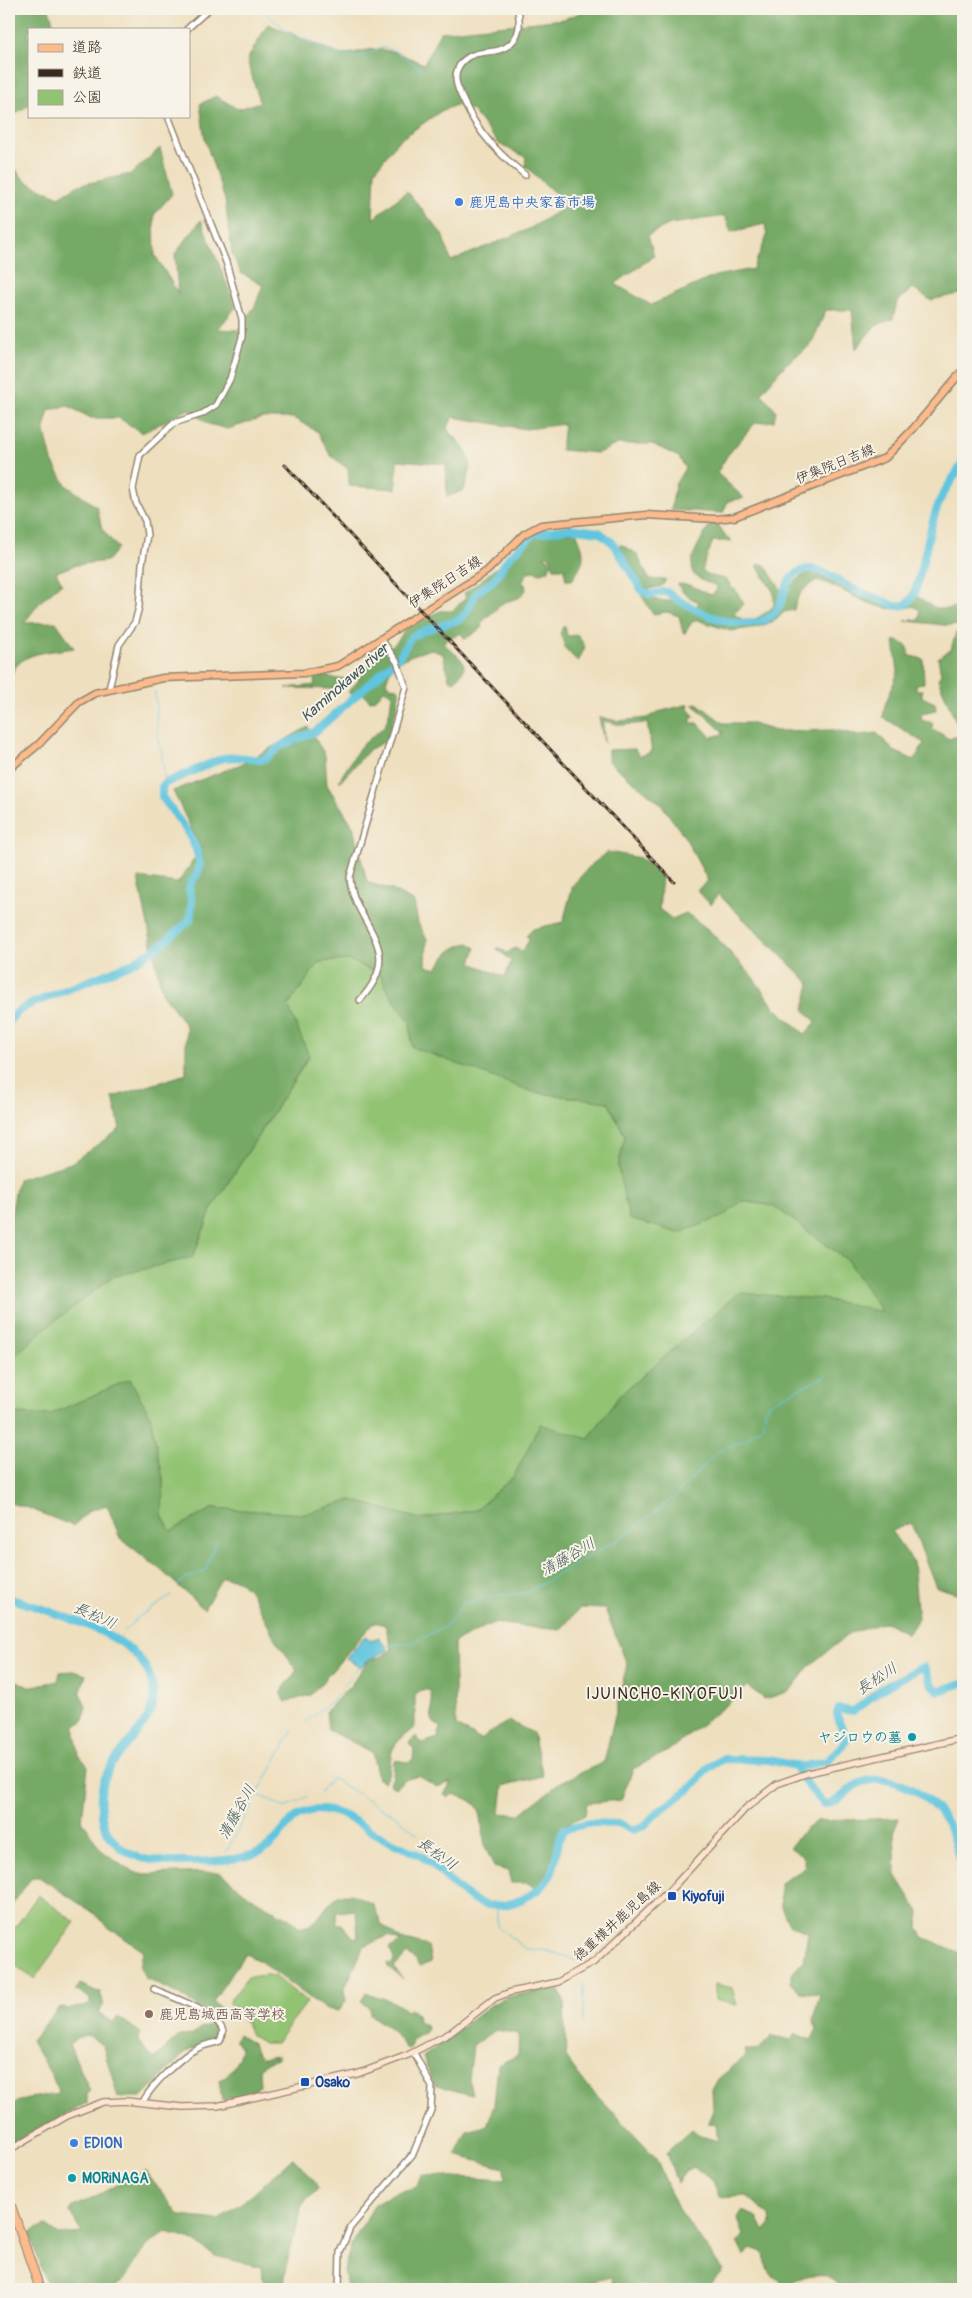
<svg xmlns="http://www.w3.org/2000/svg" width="972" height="2298" font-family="Pangolin,'Klee One',sans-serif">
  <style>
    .green { fill: #92c373; stroke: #667648 }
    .forest { fill: #75a965; stroke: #586a42; fill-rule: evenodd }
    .water { fill: #60c5de; stroke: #4e787e }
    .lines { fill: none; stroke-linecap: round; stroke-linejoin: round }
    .stream { stroke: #60c5de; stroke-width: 1 }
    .river { stroke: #60c5de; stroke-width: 8 }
    .tertiary-casing { stroke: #94846e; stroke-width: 8 }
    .secondary-casing { stroke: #94846e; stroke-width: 8 }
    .primary-casing { stroke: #94846e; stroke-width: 9 }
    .motorway-casing { stroke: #94846e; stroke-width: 10 }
    .tertiary { stroke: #fff; stroke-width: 5 }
    .secondary { stroke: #fde4d1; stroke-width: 5.5 }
    .primary { stroke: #fbbb8d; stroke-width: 6 }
    .motorway { stroke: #fbbb8d; stroke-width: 8 }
    .rail-casing { stroke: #3b2a1e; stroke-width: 3 }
    .rail { stroke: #f7f3e8; stroke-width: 1; stroke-dasharray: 4; stroke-linecap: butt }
    .shop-dot { fill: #3f7fe0; stroke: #f7f3e8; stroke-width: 2 }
    .culture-dot { fill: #0f9aa8; stroke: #f7f3e8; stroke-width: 2 }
    .transit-dot { fill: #1a4fb4; stroke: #f7f3e8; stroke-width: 2 }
    .education-dot { fill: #8d6e63; stroke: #f7f3e8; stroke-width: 2 }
    .labels { text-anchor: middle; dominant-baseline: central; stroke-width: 4; stroke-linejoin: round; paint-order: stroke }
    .shop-label { font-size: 14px; font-weight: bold; fill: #366cbe; stroke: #f7f3e8; text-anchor: start }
    .street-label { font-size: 14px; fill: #3b2a1e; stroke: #f7f3e8 }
    .culture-label { font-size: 14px; font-weight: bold; fill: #0d838f; stroke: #f7f3e8; text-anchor: end }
    .transit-label { font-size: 14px; font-weight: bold; fill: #164399; stroke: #f7f3e8; text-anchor: start }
    .education-label { font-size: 14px; font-weight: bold; fill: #785e54; stroke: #f7f3e8; text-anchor: start }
    .water-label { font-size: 15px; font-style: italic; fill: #465858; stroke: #f7f3e8 }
    .quarter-label { font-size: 16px; letter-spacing: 1px; fill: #3b2a1e; stroke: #f7f3e8 }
  </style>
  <rect width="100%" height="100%" fill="#f7f3e8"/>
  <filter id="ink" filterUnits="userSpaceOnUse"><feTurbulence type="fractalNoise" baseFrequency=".02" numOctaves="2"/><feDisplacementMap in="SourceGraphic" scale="10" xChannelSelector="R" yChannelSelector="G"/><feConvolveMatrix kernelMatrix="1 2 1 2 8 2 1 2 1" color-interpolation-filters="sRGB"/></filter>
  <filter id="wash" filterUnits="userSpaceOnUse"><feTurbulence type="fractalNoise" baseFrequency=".0096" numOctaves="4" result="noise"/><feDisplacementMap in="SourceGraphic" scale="20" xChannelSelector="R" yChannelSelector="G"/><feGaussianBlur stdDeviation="1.12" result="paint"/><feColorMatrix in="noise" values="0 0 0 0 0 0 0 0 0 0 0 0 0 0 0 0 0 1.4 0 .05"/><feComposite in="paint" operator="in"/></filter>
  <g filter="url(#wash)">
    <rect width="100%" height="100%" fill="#eedfbe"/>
    <path class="green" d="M349,960l31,14 9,19 21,29 123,70 75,10 17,34 -7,32 104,49 20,-16 32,5 73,54 36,53 -60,-14 -203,96 -32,44 -48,-14 -26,51 -38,34 -56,9 -69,-19 -46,15 -92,-7 -42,24 -9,-16 1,-38 -33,-99 -81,36 -40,-1v-53l34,-31 69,-53 81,-20 19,-49 97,-151 -21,-51 31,-44z
      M38,1895l37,27 -41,57 -25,-18v-25z
      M266,1975l9,1 32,26 -31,41h-12l-13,-8 -4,-10 -19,-22 20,-26z
      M715,1984l17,4 5,17 -22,-5z"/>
    <path class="forest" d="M9,9h40l6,20h-26v76l-20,13z
      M590,9h54l44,4 19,-4h256v280l-4,5 -29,6 -17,-12 -16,14 -4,17 -18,7 -19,23 -4,-39h-26l-15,35 -25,19 -25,29 15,17 -2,11 -19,2 -28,33 -10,17 27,25 -16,3 -5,12 -52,-3 4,-25 10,-17 -6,-11 -27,-13h-34l-20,9 -37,-3 3,-26 -38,5 -73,-12 -6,12c22,22 29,30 17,61l-17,7 -1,-33 -49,-4 -1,29 -47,-3 -1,-17 -18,-14 -12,-23 -25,-14h-30l-35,11 -20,-5 -19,-15 -47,24 -23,-15h-28l-23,-12 -19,4 -5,18 8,33 14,24 31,22 5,22 16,19 -11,13 -31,4 -20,7 6,11 -21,18 -17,22 32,-1 18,26c-27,5 -59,2 -65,35v-522l16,20 34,16 20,-12 52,-11 29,-26 12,46 -18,21 1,40 23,38 -3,-39 26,-34 35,87 -18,22 21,1 16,-24 8,-21 -22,-12 -9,-19 -7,-54 -20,-60 -5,-36 16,-8 22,13 22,-7 -13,-42 21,-36 73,31 33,-6 21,3 29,12 16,-32 124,-13zM456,105l16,5 27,34 27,13 -1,9 43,39 -39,24 -78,32 -9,-27 -35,-43 -34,28 2,-48 23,-30 43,-30zM725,216l6,16 34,-8 2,12 -14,33 -38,7 -64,29 -36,-21 39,-28 -6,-21 22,-11z
      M710,524h8l8,13 6,4h-19l-11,28c11,15 24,1 30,20h3l9,15 -10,10c15,13 27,3 40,-8v-13l-17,-27 3,-2 5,1 18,28c11,-7 15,-20 30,-20l78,34c13,2 18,-1 26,-11 18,13 25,18 46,7v22c-19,2 -38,-3 -58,-4l15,-2v-9l-7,-4c-34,12 -65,-17 -96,-26 -11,6 -22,17 -23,30l-10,2 -8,8 -18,7 -27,4 -34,-11 -5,2 -7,11h-2l-4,-17 -12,-4 -14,2 -18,-29 -5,-16 -10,-18v-7l17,10 12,25 17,1 -4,6 -17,4 3,7 12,4h12l25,5 2,-4c-9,-4 -18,-8 -21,-18l12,1 21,10 6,-5v-4c-7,-3 -14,-4 -19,-8 -18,-11 6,-41 12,-54z
      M576,532c10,22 10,29 -4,48h-6l-2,-12h-10l-5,-13h-2l-3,2 4,1 3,6 -3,7 -7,2 -7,-2 -6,1 -6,11 3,1 1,6 -7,8 -15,4 -23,21 1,5 -17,11 -4,-6 -18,9c9,14 36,19 10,40l-4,-3 -6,-25 -13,-5c-20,8 -40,9 -44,35l13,5c1,18 -8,35 -13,52l-16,8 -30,33v-3l20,-32 25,-21 5,-15 2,-17 -8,-4 -7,8 -7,3 -11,-12 -6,5 -5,-2 10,-11 1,-6 -20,14 -53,-1 29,-3 -2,-9c15,-2 17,3 27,3 13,0 25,-11 35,-19l-1,-4c13,-7 25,-12 30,-26l36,-19h12l14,-13 -2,-5c17,-11 64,-54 78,-58 11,-3 23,-2 34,-3z
      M565,626l2,10 11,-1 7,12 -7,15 -14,-15 1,-4 -5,-8 2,-7z
      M961,630l2,1v107l-25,-59 3,-5 -3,-16 13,-9 5,-16z
      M894,641h5l9,6v8l15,4 1,24 -8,1v6h6v7l13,6 1,7 -14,3 -1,7 12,3 -1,5 17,11 9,-3 5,8v851l-27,-8 -25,-64 -20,8 22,31 5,57 -10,15 -22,-12 -36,11 -40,32 -20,26 -25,8 -18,-13 -16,15 -63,50 -35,18 -12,31 -34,3 -2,12 -24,12c-9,25 -2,42 -26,61l-7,-5h-17l-3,-12 -14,-4c-3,-9 -9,-17 -10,-26 -5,-29 2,-38 -31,-47l-4,3 -5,-2 7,-13 -14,5 -18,-11 -15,4 -9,8 -6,-4 4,-7 1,-17 14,2 5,-2 1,-11 -5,-6 7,-7 6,7 16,-5 2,-11 -6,-4 -2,-4 -1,-27 -3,-2h-7l-6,5v32c-8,7 -18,13 -22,22 -5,11 0,25 -10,33l-5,-3 -6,-27 -44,-22 -2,-19 25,-26 18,-26 12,-2 11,-8 -7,-24 -11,-3 -63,73 -25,7 -6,-9 17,-23 -22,-31 -23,-45 -14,-14 -16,-3 -18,32 -42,-38 -42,-33 -13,-33 -17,5 -17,16 -47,-19 -17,-4v-89l40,1 81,-36 20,36 13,63 -1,38 9,15 42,-23 92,6 46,-14 69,19 56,-9 38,-34 26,-52 48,15 32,-44 118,-102 85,6 59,13 -35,-52 -73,-54 -32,-5 -20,16 -43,16 -50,-14 -11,-51 7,-32 -17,-34 -75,-10 -121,-45 -2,-25 -21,-29 -9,-19 -31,-14 -30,2 -31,44 21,50 -97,152 -19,49 -81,20 -69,53 -34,31v-137c4,-15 5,-30 9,-45l53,-16 49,-34 -7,-32 73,-23v-48l-24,-34 -24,-114 40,5 23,-34 -28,-58 73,-29 62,-35 17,28 2,30 26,41 14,56 25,8 22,12 4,21 9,16 -1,27 11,3c8,-15 15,-22 32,-26l7,5 -5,15 34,14 6,-16 -14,-12 1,-2 9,6 8,-5 7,3 8,-12 -4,-3 7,-7 30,-7 10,-37 18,-20 17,-13 32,6 22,18 -3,33 13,10 14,-6 23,17 43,46 23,32 30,26 11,-12 -12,-13 6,-25 -92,-90 -7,11 -14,-15 11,-9 -22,-42 -25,-35 -53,-43v-11l27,-1 4,7 13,-4 -5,-29 -25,2 -19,-4 1,22 -5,-26 19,4 29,-3 11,-6 31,-8 -1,5 7,8 -4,1v5h7l13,14 12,-3 -1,-3 -29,-27 4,-1 26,20h26l27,8 59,-1 24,5 18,-2 17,18 20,9 10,-17 -41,-26 2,-12 13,-33zM580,1608l25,1 22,55 -23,98 -43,20 -42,33 -19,-2 3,-27 40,-10 -10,-43 -24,-12 -17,10 -11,9 -25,-14 -2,-84 39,-19 67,7z
      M74,1671l12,4 -6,19 6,12 -3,15 -9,6 5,28 9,11 -6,54 18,29 24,18 15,7 80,-2 30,24 44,25 5,6c24,3 27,-34 50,-33 8,0 18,7 25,10l9,21 19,14 27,7 3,16 -12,5 -4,-8 -8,-5 -13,14 9,11 -15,-12 -1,-4 5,1 2,-5 -5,-11 11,-5v-2l-12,-5 -24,10 -20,44 2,11 -7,10 -14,-2 -65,-48 -15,-7 -32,47 12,12 -12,3 -33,-21 -35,-17 -5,-11 3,-16 -38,-26 -11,-12 -55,-36h-7l-23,32v-233l19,11 30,-6 2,-9zM356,1910l2,27 -4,1 -12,-14h-5l-1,-12z
      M899,1818l-5,13 2,44 23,37 -1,16 5,9 40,17v134l-6,25 4,21 -1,17h3v138h-120c-16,-18 -38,-19 -54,-2l-16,-9 -11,-26 -11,-4 -7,8 -7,-14 7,-7 -7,-18 5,-6 15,6 7,13 7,-5 -1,-9 -24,-21 -27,2c-4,-16 -12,-21 -26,-30l-8,4 -8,13 -10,-32 25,-23 12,8 14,4 -2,-17 -8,-1 5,-13 -1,-20 6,-11 28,-23 -2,-6h14l14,-14 20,4 4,-6 15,6 6,-10 -4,-10 7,-26 -19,-2 -11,-10 4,-12 10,-9 4,-29 -18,-6 -9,-19 -1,-24 24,-14c2,-11 -4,-18 -15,-21l15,-18 13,-9z
      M80,1984l20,9 4,11 -5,9 14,9 5,-5 23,16 -3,8 16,18 25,-23 14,-1 7,-6 14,-6 6,11 -3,4 -31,14 -44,45h-24l-15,-51 -13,-10 -11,1 -10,7 21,47 -3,2v10l-78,41v-39l19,-7 31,-4 -7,-18 -21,-35 28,-33 5,-1 4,3 22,-6v-5l-9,-7 -6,-1z
      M557,1987l7,13 2,57 16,23 73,77 23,52 45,61 -17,19h-61l2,-4 -33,4 -3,-12 -24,6 -1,6h-239l-3,-19 7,-25 24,-41 19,-11 23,-6 4,-12 84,5 -1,-12 -49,-13 12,-24 20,-5 7,-21 4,-40 20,-10 1,-21 -23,-4 -23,15 -4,35 3,15 -38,-10 -11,-28 69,-53 16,-7z
      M366,1992c16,8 25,5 40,19l5,-2 6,5 1,7 9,5 -1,6 -14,8 -2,8 -3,1 -16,-20 -21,-14v-7l-9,-6z
      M239,2035l14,9 3,8 6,6 16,-2v3l-15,5 -4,6 1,16 -4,2v5l-34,7 -3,-20c10,-3 21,-21 22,-32l-6,-8z
      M293,2158l21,22 4,9 -15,15 -14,50 -6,35h-19l-2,-22 -47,-11 -23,-16 -26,-8 -19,14 -24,35 -11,8h-64l-19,-56 16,-8 14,10 23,-2 -12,-21 2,-4 73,-37 35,45 39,4 25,-19z"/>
    <path class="water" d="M365,1636l5,5 9,-4 9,13c-11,7 -18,6 -27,17l-15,-9z"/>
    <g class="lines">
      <path class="stream" d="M263,9c10,17 70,49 90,49 11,0 22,-11 32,-10 9,0 28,16 37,21
        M155,691l3,49 4,14 3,29
        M178,1585l5,-5 22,-9 11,-30
        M124,1631l16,-15 31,-20
        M117,1641l4,-5
        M384,1646l29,-3 35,-18 15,-22c20,-3 40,-11 61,-9l102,-59 47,-37 44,-46 27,-12 18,-14 5,-22 60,-29
        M305,1722c22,-15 39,-33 53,-56
        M320,1792l12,-14 49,30 14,7 23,20
        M257,1794l28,14 22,-11
        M423,1839l5,7 -3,12
        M226,1852l67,-123
        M497,1906v20l29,23 22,2 33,10
        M583,2023l1,-39"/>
      <path class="river" d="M9,1021l8,-9 14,-8 100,-40 29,-18 30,-26 2,-20 -3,-10 2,-8 6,-7 3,-10 -4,-16 -9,-18 -25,-34v-10l3,-4 58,-25 13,-1 25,3 5,-2 16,-13 34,-14 83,-74 12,-20 12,-6 36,-11 7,-7 11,-21 16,-11 16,-24 25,-23 35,-6 30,4 14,11 29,48 9,4c5,-1 10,-4 15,-3 5,1 8,6 12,8 18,10 40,22 61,23 57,4 34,-44 64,-53 17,-5 36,12 50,19 13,6 28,10 42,17 5,0 10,0 14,-4 6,-6 8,-17 10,-25 8,-26 10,-53 22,-79 5,-11 16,-24 22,-36
        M9,1598c36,12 81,25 113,45 25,17 42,48 24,77 -20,32 -49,47 -45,89 1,12 5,24 14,33 6,7 17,13 26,16 26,7 97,5 121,-7 23,-12 25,-43 60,-41 24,1 41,18 61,28 14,8 31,13 44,22 16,12 30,32 48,41 23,12 54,-1 70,-18 14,-15 9,-39 19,-54l25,-6 31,1 13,6 11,-4 14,-14 34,-25 16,-19 15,-9 46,1 31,7 27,-6 19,-20c-1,-11 -8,-17 -9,-28l2,-4 15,2 26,-21 38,-21 6,-2 8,18 7,6 24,-8
        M798,1771l9,14 17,19c14,1 24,-16 36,-21 32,-13 73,14 88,42 6,12 9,30 15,44"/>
    </g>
  </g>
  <g filter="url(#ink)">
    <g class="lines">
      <g class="tertiary-casing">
        <path id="tertiary" d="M518,9c2,14 3,25 -8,35 -12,12 -33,4 -46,16 -14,13 -7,28 0,42 14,31 34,51 61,73
          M187,29l22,-20
          M109,689l10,-44 16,-23 4,-15 3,-43 5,-29 -2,-14 -9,-18 -3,-14 7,-34 34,-32 28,-9 14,-9 14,-26 12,-42v-18l-16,-57 -58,-146
          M360,1000c49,-52 -8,-76 -10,-123l56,-190 -9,-25 -16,-23
          M143,2102c7,-15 39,-47 55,-54 7,-4 15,-4 22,-7l3,-9c-4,-20 -52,-35 -69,-43
          M339,2289l1,-37 10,-24 63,-74 18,-44 1,-23 -18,-34"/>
      </g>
      <g class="secondary-casing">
        <path id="secondary" d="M9,2150l58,-34 36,-14 23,-1 56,6 35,-1 140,-32 51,-19 42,-22 45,-35 16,-6 47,-10 36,-20 80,-76 72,-78 31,-24 31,-11 155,-35"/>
      </g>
      <g class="primary-casing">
        <path id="primary" d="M9,769l30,-25 40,-42 16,-9 68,-15 141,-5 34,-7 149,-95 37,-37 17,-9 105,-10 70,4 18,-2 151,-59 28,-29 50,-59"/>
      </g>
      <g class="motorway-casing">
        <path id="motorway" d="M9,2200l31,89"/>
      </g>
      <use href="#tertiary" class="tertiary"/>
      <use href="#secondary" class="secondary"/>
      <use href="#primary" class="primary"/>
      <use href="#motorway" class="motorway"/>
      <g class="rail-casing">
        <path id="rail" d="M285,465l389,417"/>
      </g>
      <use href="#rail" class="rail"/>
    </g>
  </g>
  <g class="shop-dot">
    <circle cx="459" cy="202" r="5"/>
    <circle cx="74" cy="2143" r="5"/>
  </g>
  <g class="culture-dot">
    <circle cx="912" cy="1737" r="5"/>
    <circle cx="72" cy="2178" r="5"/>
  </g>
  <g class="transit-dot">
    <rect x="667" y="1891" width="10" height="10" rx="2.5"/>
    <rect x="300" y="2077" width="10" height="10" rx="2.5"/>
  </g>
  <circle class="education-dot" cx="149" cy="2014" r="5"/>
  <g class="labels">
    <g class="shop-label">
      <text x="469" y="202">鹿児島中央家畜市場</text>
      <text x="84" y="2143">EDION</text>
    </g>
    <g class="street-label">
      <text transform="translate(835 464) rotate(-22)">伊集院日吉線</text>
      <text transform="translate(445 582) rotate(-33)">伊集院日吉線</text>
      <text transform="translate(617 1921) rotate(-42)">徳重横井鹿児島線</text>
    </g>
    <g class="culture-label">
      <text x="902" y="1737">ヤジロウの墓</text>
      <text x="82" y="2178" text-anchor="start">MORiNAGA</text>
    </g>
    <g class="transit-label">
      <text x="682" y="1896">Kiyofuji</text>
      <text x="315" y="2082">Osako</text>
    </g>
    <g class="education-label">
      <text x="159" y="2014">鹿児島城西高等学校</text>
    </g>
    <g class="water-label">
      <text transform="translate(345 683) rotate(-41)">Kaminokawa river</text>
      <text transform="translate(568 1557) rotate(-30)">清藤谷川</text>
      <text transform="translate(95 1616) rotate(24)">長松川</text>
      <text transform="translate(877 1679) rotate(-33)">長松川</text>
      <text transform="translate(237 1812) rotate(-61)">清藤谷川</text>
      <text transform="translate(437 1854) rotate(36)">長松川</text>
    </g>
    <g class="quarter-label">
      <text x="665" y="1694">IJUINCHO-KIYOFUJI</text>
    </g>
  </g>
  <rect width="972" height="2298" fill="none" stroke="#f7f3e8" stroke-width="30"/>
  <rect x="28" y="28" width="162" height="90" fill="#f7f3e8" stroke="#aca397"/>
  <rect x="38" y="44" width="25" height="8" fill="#fbbb8d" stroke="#aca397"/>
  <text x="72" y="52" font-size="15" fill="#3b2a1e">道路</text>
  <rect x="38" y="69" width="25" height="8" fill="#3b2a1e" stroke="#aca397"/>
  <text x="72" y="78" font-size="15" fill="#3b2a1e">鉄道</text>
  <rect x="38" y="90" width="25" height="15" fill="#92c373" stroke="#aca397"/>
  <text x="72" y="102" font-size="15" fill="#3b2a1e">公園</text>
</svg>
